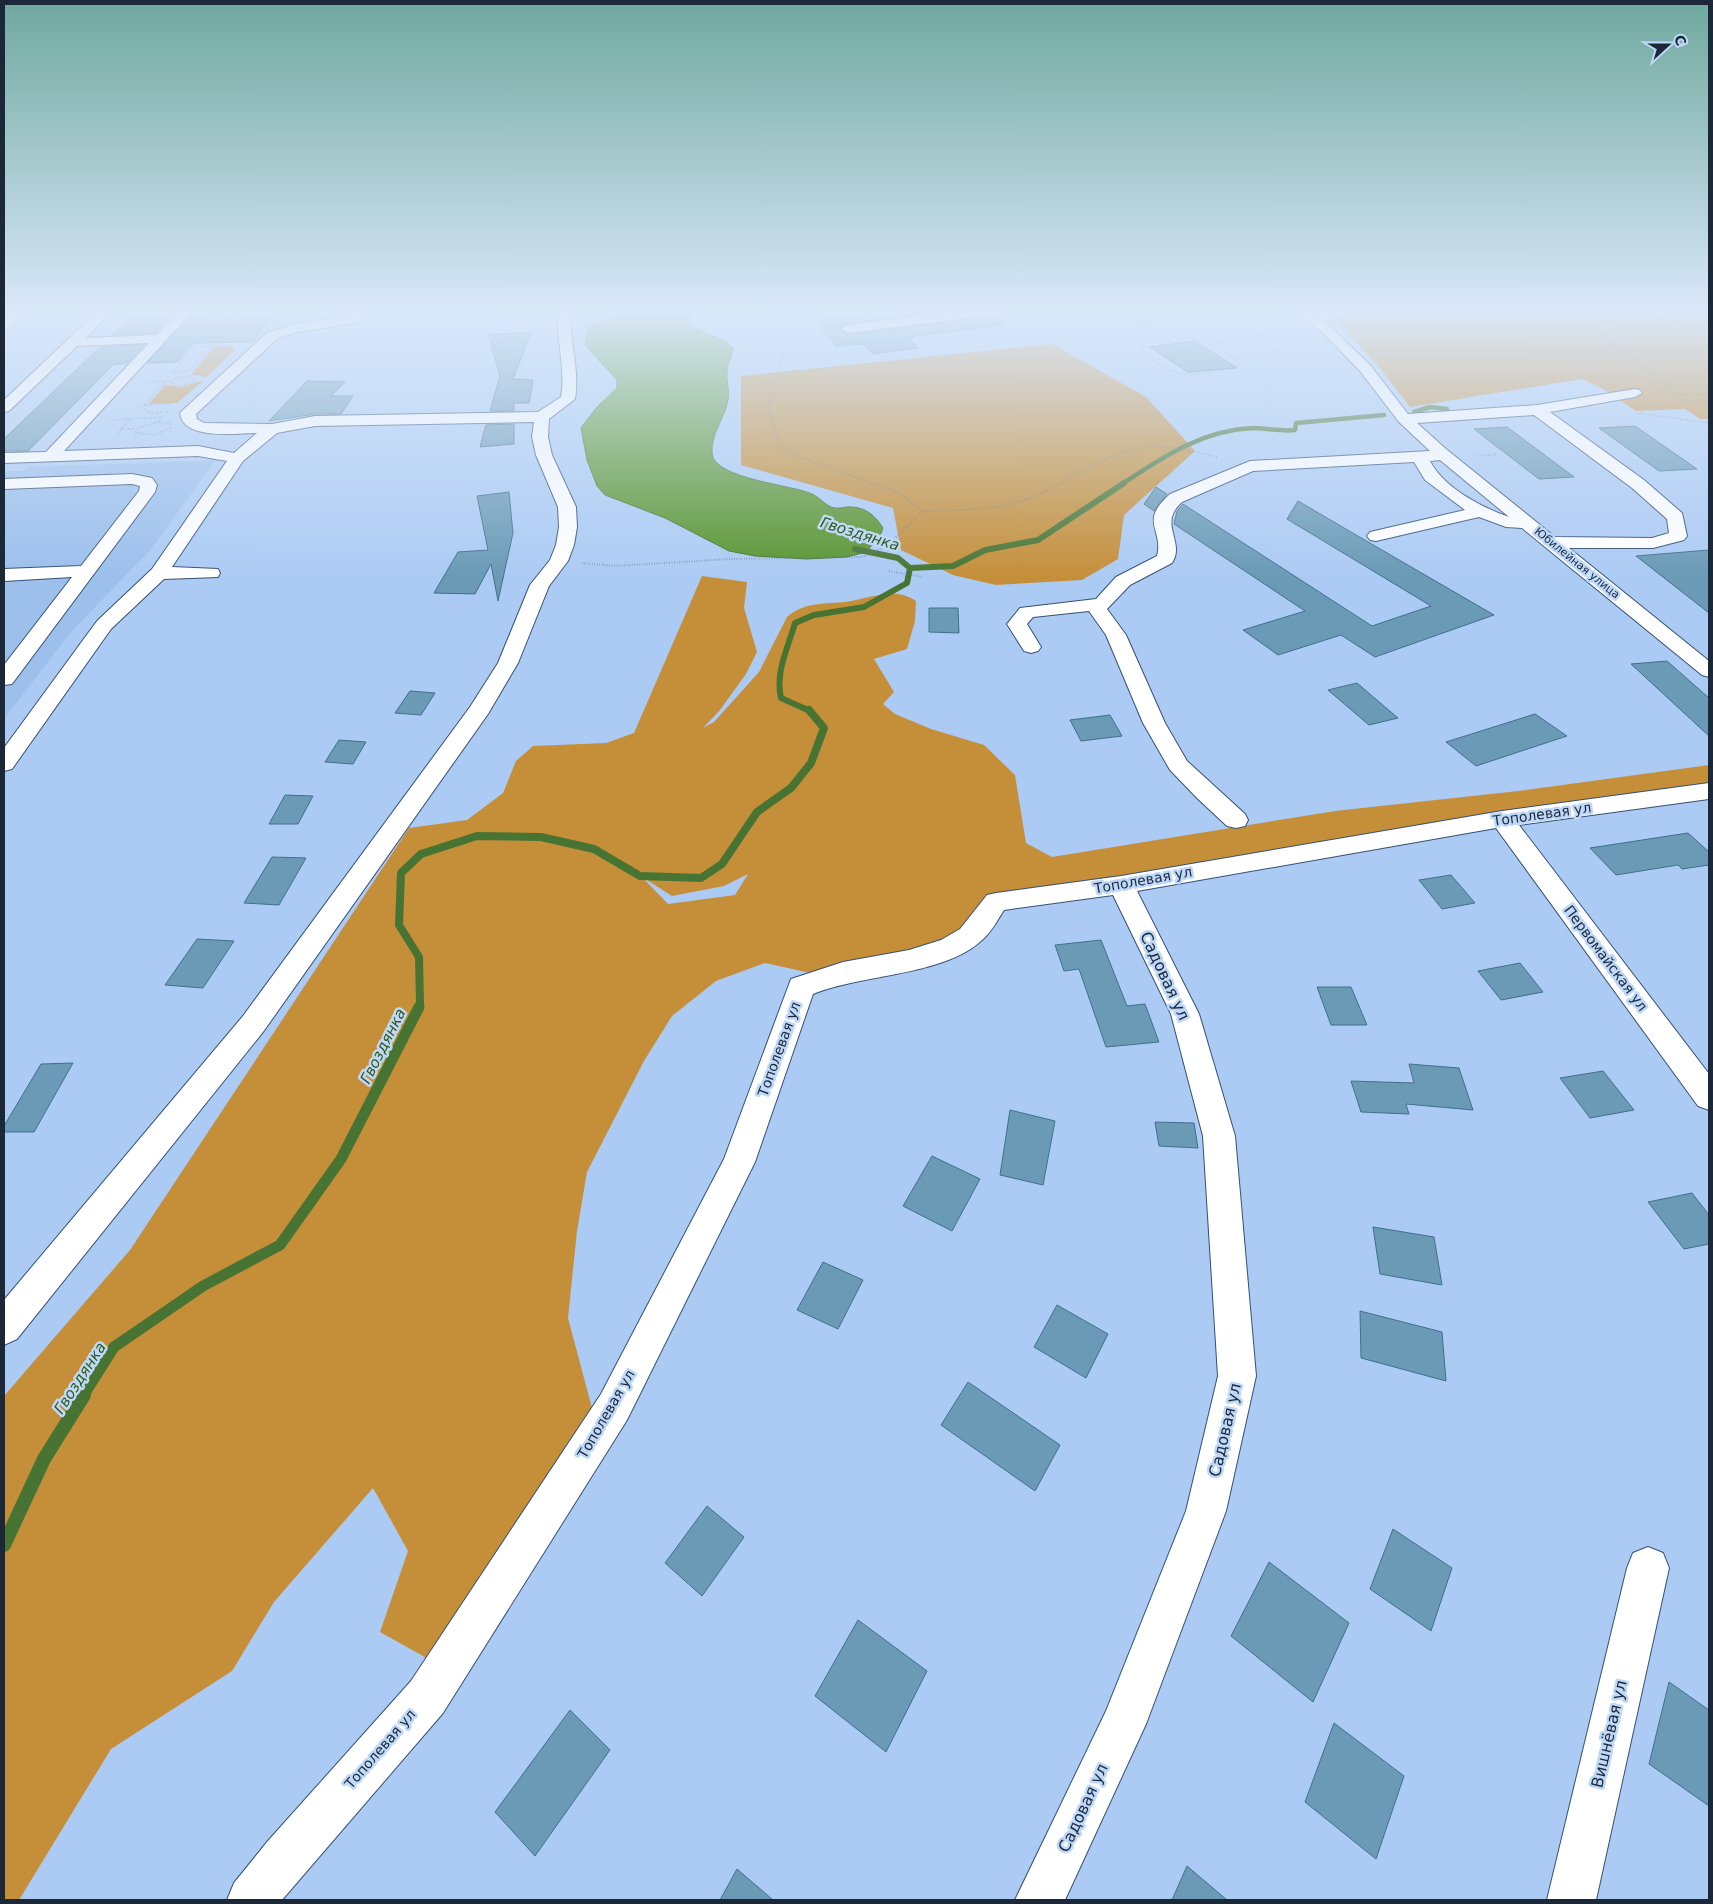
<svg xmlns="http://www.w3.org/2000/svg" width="1713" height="1904" font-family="'DejaVu Sans',sans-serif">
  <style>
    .built { fill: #9cbfec }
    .green { fill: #c58f3a; fill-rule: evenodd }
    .water { fill: #599530; stroke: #477432 }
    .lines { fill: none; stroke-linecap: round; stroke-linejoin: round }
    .stream-far4 { stroke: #477432; stroke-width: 4.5 }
    .stream-far3 { stroke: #477432; stroke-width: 6 }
    .stream-far2 { stroke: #477432; stroke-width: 8 }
    .stream-far1 { stroke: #477432; stroke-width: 11 }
    .stream { stroke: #477432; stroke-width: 14 }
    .building { fill: #6a9ab6; stroke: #41708b }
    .minor-casing { stroke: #355073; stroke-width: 2 }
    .path { stroke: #647a96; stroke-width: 2; stroke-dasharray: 0.5 2; stroke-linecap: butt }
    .minor { fill: #fff; fill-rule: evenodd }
    .labels { text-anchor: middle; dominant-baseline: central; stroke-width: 5; stroke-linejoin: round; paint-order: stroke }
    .far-street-label { font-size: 11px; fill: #1c2838; stroke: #bed8f9 }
    .street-label { font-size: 14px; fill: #1c2838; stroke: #bed8f9 }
    .water-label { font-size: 15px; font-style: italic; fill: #325a17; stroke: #bed8f9 }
    .near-street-label { font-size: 16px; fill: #1c2838; stroke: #bed8f9 }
  </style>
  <rect width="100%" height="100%" fill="#accbf4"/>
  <path class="built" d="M214,310h151l-21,8 -66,7 -7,3 -15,14 -73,2z
    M216,460l-65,89 -80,83 -67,87v-248h20l4,-4z"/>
  <path class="green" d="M1351,310h358v109h-9l-15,-10 -49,2 -35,-23 -19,-9 -172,28 -31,-40 -44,-47 8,-7z
    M1052,344l94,53 49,54 -71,64 -6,44 -36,21 -86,5 -43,-10 -52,-25 -8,-42 -152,-43v-89z
    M230,346l5,4 -28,27 -16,-2 23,-28z
    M200,381h3l-26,22 -28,1 16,-19 17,2z
    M702,576l45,6 -3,26 13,44 -11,22 -26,36 -17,18 11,-6 45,-50 28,-55c20,-17 40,-12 64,-16 22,-4 44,-14 65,0l-1,20 -8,28 -33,10 20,33 -11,12 12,10 36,15 53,16 31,30 11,68 26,14 283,-46 183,-20 191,-26v27l-713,110 -25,33 -147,41 -59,-13 -49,18 -44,35 -28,45 -57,111 -10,59 -9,87 24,90 -128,271 -84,-47 28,-81 -35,-63 -99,114 -42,69 -121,78 -92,151h-15v-504l126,-146 279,-422 58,-8 36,-27 13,-32 17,-15 73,-3 28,-10zM748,874l-13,21 -67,9 -26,-27 30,19 52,-10z"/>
  <path class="water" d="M632,310h69l-12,7 3,10 32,14 9,7c-1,9 -6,15 -6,25 -1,9 3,17 1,27 -3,18 -18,35 -16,54 3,25 81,31 100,40 7,3 12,10 19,13 5,2 11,1 15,0 18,-1 28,7 37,21l-3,8 -14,16 -19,5 -40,2 -52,-3 -26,-5 -64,-33 -60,-23 -8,-9 -10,-26 -6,-32 16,-21 20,-19v-8l-32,-35 3,-17z"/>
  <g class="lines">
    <path class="stream-far4" d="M1414,412l16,-5 17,2
      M1122,484c41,-27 80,-54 131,-56 14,0 27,4 42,2l1,-7 88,-8"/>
    <path class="stream-far3" d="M910,568l43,-2 32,-16 53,-10 86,-57
      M810,711l-29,-13c-6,-26 7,-50 14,-75l19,-8 50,-8 43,-24 3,-15 -12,-10 -43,-9"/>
    <path class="stream-far2" d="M418,1008l2,-4 -1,-47 -20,-32 2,-52 20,-19 56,-18 64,1 53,12 46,27 61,2 21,-14 35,-52 34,-24 20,-25 13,-35 -15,-18"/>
    <path class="stream-far1" d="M83,1396l31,-49 89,-61 77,-41 61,-86 78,-152"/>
    <path class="stream" d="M4,1545l40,-86 40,-64"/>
  </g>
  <path class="building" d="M811,310h137l-100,13 -9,7 9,5 155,-21 1,11 -95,12 9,11 -45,6 -11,-10 -26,2 -19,-23 7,-1z
    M235,315l-2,2 39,-1 -19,26 -59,1 -17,19 -30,1 44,-47z
    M172,316l-16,17 -44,2 19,-17z
    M531,333l-18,46 20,1 -4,23h-15v8h-24l10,-35 -12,-42z
    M1195,341l42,27 -49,4 -38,-25z
    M144,345l-18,19h-12l-86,87h-24v-12l96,-92z
    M307,381l38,1 -14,14h22l-12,18h-26l-46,7z
    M514,424v20l-34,3 6,-22z
    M1635,426l62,43 -38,2 -60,-43z
    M1507,427l67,50 -35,2 -65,-50z
    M1156,487l11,7 -13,17 -10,-7z
    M509,492l4,41 -15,68 -7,-37 -16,30 -41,-1 24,-41 30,-2 -11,-54z
    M1298,501l65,38 131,76 -119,42 -34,-22 -63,20 -35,-25 62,-19 -131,-87 3,-13 6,-7 189,122 59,-20 -144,-87z
    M1709,550v63l-73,-57z
    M929,608h29l1,25 -30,-1z
    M1667,661l42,37v38l-78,-72z
    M1357,683l41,35 -29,7 -41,-35z
    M410,691l25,2 -14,22 -26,-2z
    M1535,714l32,22 -91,30 -30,-24z
    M1110,715l12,21 -41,5 -11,-21z
    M339,740l27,2 -13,22 -28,-2z
    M285,795l28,1 -15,28h-29z
    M1688,833l21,19v13l-27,4 -4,-4 -62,10 -26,-27z
    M272,857l34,1 -27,47 -35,-2z
    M1451,875l24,28 -33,6 -23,-29z
    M197,939l37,2 -31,47 -38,-3z
    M1101,940l26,66 18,-2 14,38 -53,5 -27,-78 -15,2 -9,-26z
    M1520,963l23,29 -42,8 -23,-29z
    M1317,987h34l16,38h-36z
    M73,1063l-39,69h-30v-6l37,-62z
    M1409,1064l50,4 14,42 -67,-6 3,10 -48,-2 -10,-31 63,2z
    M1603,1071l31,39 -44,8 -30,-40z
    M1010,1110l45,11 -12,64 -43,-10z
    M1155,1122l39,1 4,25 -39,-2z
    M932,1156l48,23 -28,52 -49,-25z
    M1692,1193l17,22v29l-25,5 -36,-47z
    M1373,1227l61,10 8,48 -62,-11z
    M823,1262l40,18 -25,49 -41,-19z
    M1057,1305l51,29 -22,44 -52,-31z
    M1360,1311l82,21 4,49 -85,-23z
    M968,1382l92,63 -25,46 -94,-66z
    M707,1506l37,31 -42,59 -37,-33z
    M1393,1529l59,39 -21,63 -61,-42z
    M1269,1562l80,61 -36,79 -82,-66z
    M858,1620l69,51 -41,81 -71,-56z
    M1669,1682l40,28v96l-60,-42z
    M570,1710l40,40 -75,106 -40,-44z
    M1334,1723l70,53 -28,83 -71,-57z
    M1187,1866l40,34h-55z
    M737,1869l36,31h-53z"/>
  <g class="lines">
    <g class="minor-casing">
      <path id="minor" d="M15,310h14l-20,18 -5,1v-10z
        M99,310h14l-27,28 71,-3 24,-25h13l-130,141 134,-5 36,7 23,-20c-20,0 -74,8 -77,-20l3,-3 85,-78 28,-8 55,-8 10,-6h16l-17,12 -62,10 -20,6 -82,76 1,5 7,4 68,1 43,-8 223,-4 23,-15c5,-29 -5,-57 -3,-87h12c-1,30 10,59 5,89l-26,20 -1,18 4,18 24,52 1,20 -3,18 -6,16 -19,25 -31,77 -30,51 -225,318 -246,307 -13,6v-45l239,-284 227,-309 28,-44 32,-78 20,-25 6,-15 3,-18 -1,-20 -22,-52 -4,-18 2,-15 -219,4 -38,7 -34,28 -71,106 46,2 2,4 -2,4 -54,2 -53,50 -99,140 -8,2v-23l93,-127 55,-52 75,-108 -29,-5 -194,7v-10l42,-1 103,-109 -72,3 -68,65 -5,1v-12z
        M966,310h40l-6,4 -152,19 -7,-4 7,-4z
        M1286,310h17l11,6 14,-6h18l-21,12 45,43 38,49 129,-9 98,-16 5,1 2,3 -7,4 -85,15 94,68 38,33 5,23 -3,4 -31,8h-84l140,113v16l-7,-2 -180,-147 -16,-1 -27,-10 -103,24 -6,-1 -3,-4 3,-4 95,-22 -40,-30 -11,-18 -161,9 -71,31c-25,22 4,40 -10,61l-42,22 -23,24 19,26 39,88 22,38 58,53 3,6 -3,6 -9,2 -9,-2 -29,-27 -28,-29 -27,-47 -37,-88 -17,-24 -56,6 -6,7 14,23 -3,4 -7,2 -7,-2 -17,-27 13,-16 76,-9 20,-22 41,-21c7,-28 -19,-33 13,-62l80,-33 180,-10 -31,-29 -39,-51 -40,-41zM1534,415l98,73 35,31 2,14 -17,5 -97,-1 -109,-88 -29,-26zM1440,460l69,57c-28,-10 -65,-29 -79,-56z
        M132,474l20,4 5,7 -2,7 -143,192 -8,1v-20l68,-88 -68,4v-12l77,-3 58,-75 1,-5 -8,-2 -128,5v-10z
        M1709,783v16l-190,26 190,249v36l-11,-4 -202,-278 -359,63 62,123 36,122 21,240 -30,135 -80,213 -81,176h-50l91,-189 80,-200 32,-135 -15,-240 -32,-122 -58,-119 -109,15c-7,11 -13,23 -23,31 -39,35 -119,33 -168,53l-58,168 -128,258 -184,293 -161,187h-55l7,-17 33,-41 144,-161 190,-287 123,-235 67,-180 52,-17 66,-12 32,-10 19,-11 27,-34 9,-2 125,-17 381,-65z
        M1648,1547l15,6 6,15 -73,332h-49l80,-332 6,-15z"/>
    </g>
    <path class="path" d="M1245,310l17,9 13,-2
      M1631,310l-37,16 1,5 53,38 20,18 -12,4
      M1651,310l58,25
      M1124,311l47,31
      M1228,312l36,23
      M1138,326l101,-16
      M760,327l24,24 -16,54 11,40 13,9 109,40 21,17
      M1171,336c28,-1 47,11 70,26l-2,3c-39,12 -64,16 -96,-12l1,-11z
      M1249,337l33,19 26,-4 4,-4 -27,-16
      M1214,344l77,-14
      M180,347l51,-2
      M172,372l19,-2 21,-24
      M186,377l7,1 1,3 -13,5 -11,-3 7,-5z
      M148,382l22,-1
      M1668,387l41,1
      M1709,395l-33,-1 9,8 24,1
      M144,405l26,-1
      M168,412l-19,1 -6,-5 52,-62
      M1638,413l71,10
      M114,420l48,-3 -3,4
      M159,422l11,1 1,5 -17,7 -19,-2 4,-6z
      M121,429h15
      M117,434l14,-16
      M1478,456l20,-2
      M582,563l33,3 115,-7 131,-2c25,-6 44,-28 61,-46 34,-1 69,0 102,-11 38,-12 83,-50 122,-53 25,-2 47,4 71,10
      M889,571l34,6"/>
    <use href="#minor" class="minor"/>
  </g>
  <linearGradient id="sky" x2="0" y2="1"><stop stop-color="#6fa89e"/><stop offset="0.54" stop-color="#dae8fa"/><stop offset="1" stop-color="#dae8fa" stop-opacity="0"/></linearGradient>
  <rect width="1713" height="577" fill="url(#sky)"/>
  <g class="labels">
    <g class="far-street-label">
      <text transform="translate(1577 563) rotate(39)">Юбилейная улица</text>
    </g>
    <g class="street-label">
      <text transform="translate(1542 814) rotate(-8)">Тополевая ул</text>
      <text transform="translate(1143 880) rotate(-10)">Тополевая ул</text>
      <text transform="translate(1606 958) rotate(53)">Первомайская ул</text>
      <text transform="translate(779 1049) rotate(-70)">Тополевая ул</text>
      <text transform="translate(606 1414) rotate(-60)">Тополевая ул</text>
      <text transform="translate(380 1749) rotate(-49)">Тополевая ул</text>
    </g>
    <g class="water-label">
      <text transform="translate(860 534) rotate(17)">Гвоздянка</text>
      <text transform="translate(383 1046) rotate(-63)">Гвоздянка</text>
      <text transform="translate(80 1378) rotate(-57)">Гвоздянка</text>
    </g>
    <g class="near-street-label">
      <text transform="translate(1165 976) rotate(65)">Садовая ул</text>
      <text transform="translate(1225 1430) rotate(-77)">Садовая ул</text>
      <text transform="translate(1609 1734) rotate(-77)">Вишнёвая ул</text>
      <text transform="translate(1083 1808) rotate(-65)">Садовая ул</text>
    </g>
  </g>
  <rect width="1713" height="1904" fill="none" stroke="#1c2838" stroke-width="10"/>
  <g transform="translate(1668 45) rotate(69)" stroke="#bed8f9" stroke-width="4" paint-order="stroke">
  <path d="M0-4L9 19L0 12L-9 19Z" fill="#1c2838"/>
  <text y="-8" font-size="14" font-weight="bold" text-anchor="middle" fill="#1c2838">С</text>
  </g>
</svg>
